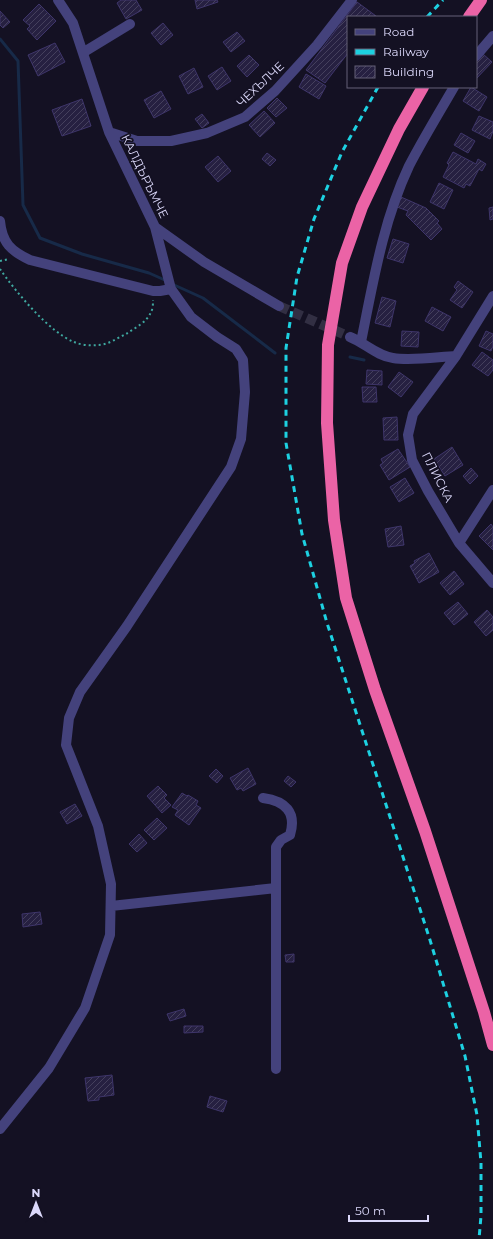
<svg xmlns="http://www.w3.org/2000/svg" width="493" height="1239" font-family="Montserrat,sans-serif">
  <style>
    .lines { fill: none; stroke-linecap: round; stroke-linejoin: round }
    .stream { stroke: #172a48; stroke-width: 3 }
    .building { fill: url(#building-hatch); stroke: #3e356a }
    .minor-tunnel { stroke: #322f43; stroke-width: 10; stroke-dasharray: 10 5; stroke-linecap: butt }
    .path { stroke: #3fa89f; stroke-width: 2; stroke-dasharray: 2 3; stroke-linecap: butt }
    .minor { stroke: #44427c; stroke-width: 10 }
    .highway { stroke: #eb63a6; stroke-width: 12 }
    .rail { stroke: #1dd1e1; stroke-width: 3; stroke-dasharray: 6 5; stroke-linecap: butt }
    .labels { text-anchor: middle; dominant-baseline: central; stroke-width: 3.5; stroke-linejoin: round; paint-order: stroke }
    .street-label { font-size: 12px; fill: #dbd8fa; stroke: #141123 }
  </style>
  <defs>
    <pattern id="building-hatch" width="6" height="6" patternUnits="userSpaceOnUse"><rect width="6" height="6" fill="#262041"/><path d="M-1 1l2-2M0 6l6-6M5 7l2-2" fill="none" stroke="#45405d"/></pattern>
  </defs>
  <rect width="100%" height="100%" fill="#141123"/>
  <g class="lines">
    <path class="stream" d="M0,39l18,22 5,144 17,33 42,16 67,19 18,8
      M172,284l31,14 72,55
      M350,357l14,3"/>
  </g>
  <path class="building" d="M121,0h15l6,10 -16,9 -9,-16z
    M195,0h22l1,2 -21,7z
    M357,2l19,14 -1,1h-27v36l-23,30 -19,-13z
    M39,4l17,17 -19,19 -10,-11 3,-3 -7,-6z
    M0,11l10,11 -7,6 -3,-3z
    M163,23l10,12 -12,10 -10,-12z
    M237,32l8,9 -14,11 -8,-10z
    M55,43l10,19 -27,14 -10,-21z
    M483,54l9,8 -16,17v-17z
    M249,55l10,10 -12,12 -10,-11z
    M222,67l9,14 -14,9 -9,-14z
    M194,68l9,19 -15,7 -9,-18z
    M306,74l20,12 -7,13 -20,-12z
    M471,87l16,10 -8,14 -16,-10z
    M161,91l10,18 -17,9 -10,-18z
    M277,98l10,10 -11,9 -9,-9z
    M82,99l9,27 -29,10 -10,-26z
    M264,111l11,12 -15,14 -11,-12z
    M202,114l7,9 -7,5 -7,-9z
    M479,116l14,6v9l-3,8 -18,-9z
    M461,133l14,8 -7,12 -14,-8z
    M453,152l23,12 2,-5 8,5 -4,7 -3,-2 -9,17 -4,-2 -2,4 -21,-11 6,-12 -2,-2z
    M267,153l9,7 -6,6 -8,-7z
    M218,156l13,15 -13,11 -13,-15z
    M439,183l14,7 -9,19 -14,-7z
    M401,197l25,11 13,13 -2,2 5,6 -11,11 -25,-25 2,-4 -11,-4z
    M493,207v12l-3,1 -1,-12z
    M393,239l16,5 -6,19 -16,-5z
    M458,281l15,11 -11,16 -12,-8 7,-10 -3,-3z
    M382,297l14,4 -6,26 -15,-4z
    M432,307l19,10 -8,14 -18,-10z
    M402,331l17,1 -1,15 -17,-1z
    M486,331l7,3v12l-2,5 -12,-5z
    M482,352l11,8v10l-5,6 -16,-11z
    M367,370l15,1v14l-16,-1z
    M399,372l14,10 -12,15 -13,-10z
    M362,387h14l1,15h-14z
    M397,417l1,23h-14l-1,-22z
    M452,447l11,18 -18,11 -11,-17z
    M398,449l12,18 -21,13 -9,-15 3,-2 -2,-4z
    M471,468l7,8 -8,8 -7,-8z
    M405,478l9,15 -15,9 -9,-15z
    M491,524l2,3v23l-14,-14z
    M401,526l3,19 -16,2 -3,-18z
    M429,553l10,19 -20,11 -9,-17 5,-3 -1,-2z
    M454,571l10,13 -14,11 -10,-12z
    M458,602l10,12 -14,11 -10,-12z
    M487,610l6,7v13l-7,6 -12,-14z
    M248,768l8,16 -13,7 -2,-3 -4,2 -7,-12z
    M216,769l7,7 -6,7 -8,-7z
    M288,776l8,6 -5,5 -7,-6z
    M158,786l9,9 -3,3 7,7 -9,8 -15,-17z
    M182,793l5,3 1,-1 10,6 -2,4 5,3 -12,17 -14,-10 3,-5 -6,-3z
    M75,804l7,12 -15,8 -7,-12z
    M157,818l10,10 -13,12 -10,-10z
    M139,834l8,9 -10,9 -8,-8z
    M40,912l2,12 -19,3 -1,-13z
    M294,954v8h-8l-1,-7z
    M184,1009l2,7 -16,5 -3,-7z
    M184,1026h19v6l-19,1z
    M112,1075l2,20 -15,2v3l-11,1 -3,-23z
    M210,1096l17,5 -4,11 -16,-5z"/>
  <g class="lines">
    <path class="minor-tunnel" d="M279,306l71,31"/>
    <path class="path" d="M0,261l9,-2
      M0,269c15,22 49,63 74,73 7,3 16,4 24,3 10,0 19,-7 28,-11 9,-6 21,-12 25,-22 2,-3 2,-9 2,-12"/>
    <path class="minor" d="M58,0l15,23 36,109 46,95 49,35 75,44
      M84,52l46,-28
      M476,56l17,-20
      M109,132l28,9h34l36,-8 38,-16 30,-26 42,-46 35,-45
      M0,221c2,22 11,30 30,39l123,31h7l11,-2
      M493,296l-37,60 -43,58 -5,21 4,25 16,31 31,52 34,40
      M350,337c15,6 27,19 43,21 18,3 44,-1 63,-2
      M361,342c12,-59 22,-121 48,-176 14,-27 30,-53 45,-79
      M459,543l34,-53
      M263,798c22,3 34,14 27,37l-9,5 -5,7v222
      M111,906l165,-18
      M0,1129l49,-61 36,-60 25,-73 1,-51 -13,-58 -32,-81 3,-27 11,-26 47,-66 104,-159 10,-28 4,-47 -2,-32 -7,-11 -19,-12 -26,-20 -20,-28 -16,-62"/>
    <path class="highway" d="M469,17l12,-17
      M423,87l-24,42 -37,78 -20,56 -14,82 -1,78 7,97 12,78 29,92 50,141 59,181 9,33"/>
    <path class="rail" d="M427,17l16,-17
      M378,87l-36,65 -28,67 -17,58 -11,71v95l16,91 25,89 103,317 35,116 12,59 4,48v53l-2,23"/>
  </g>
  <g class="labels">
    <g class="street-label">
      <text transform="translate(260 84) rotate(-43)">ЧЕХЪЛЧЕ</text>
      <text transform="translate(145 176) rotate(64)">КАЛДЪРЪМЧЕ</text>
      <text transform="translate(438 477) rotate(63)">ПЛИСКА</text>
    </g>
  </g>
  <rect x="347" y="16" width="130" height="72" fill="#141123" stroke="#646179"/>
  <rect x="355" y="29" width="20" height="6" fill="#44427c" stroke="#646179"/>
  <text x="383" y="36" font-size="12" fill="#dbd8fa">Road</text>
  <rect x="355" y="49" width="20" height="6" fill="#1dd1e1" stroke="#646179"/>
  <text x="383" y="56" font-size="12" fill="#dbd8fa">Railway</text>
  <rect x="355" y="66" width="20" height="12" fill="url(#building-hatch)" stroke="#646179"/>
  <text x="383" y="76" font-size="12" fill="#dbd8fa">Building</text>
  <g transform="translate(36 1203)" stroke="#141123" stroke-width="3" paint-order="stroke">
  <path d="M0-3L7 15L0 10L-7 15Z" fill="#dbd8fa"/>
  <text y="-6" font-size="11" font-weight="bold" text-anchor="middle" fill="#dbd8fa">N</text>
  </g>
  <path d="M349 1215v6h79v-6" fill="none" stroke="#dbd8fa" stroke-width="2"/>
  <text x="355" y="1215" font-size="12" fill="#dbd8fa" stroke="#141123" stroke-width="3" paint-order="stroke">50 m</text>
</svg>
